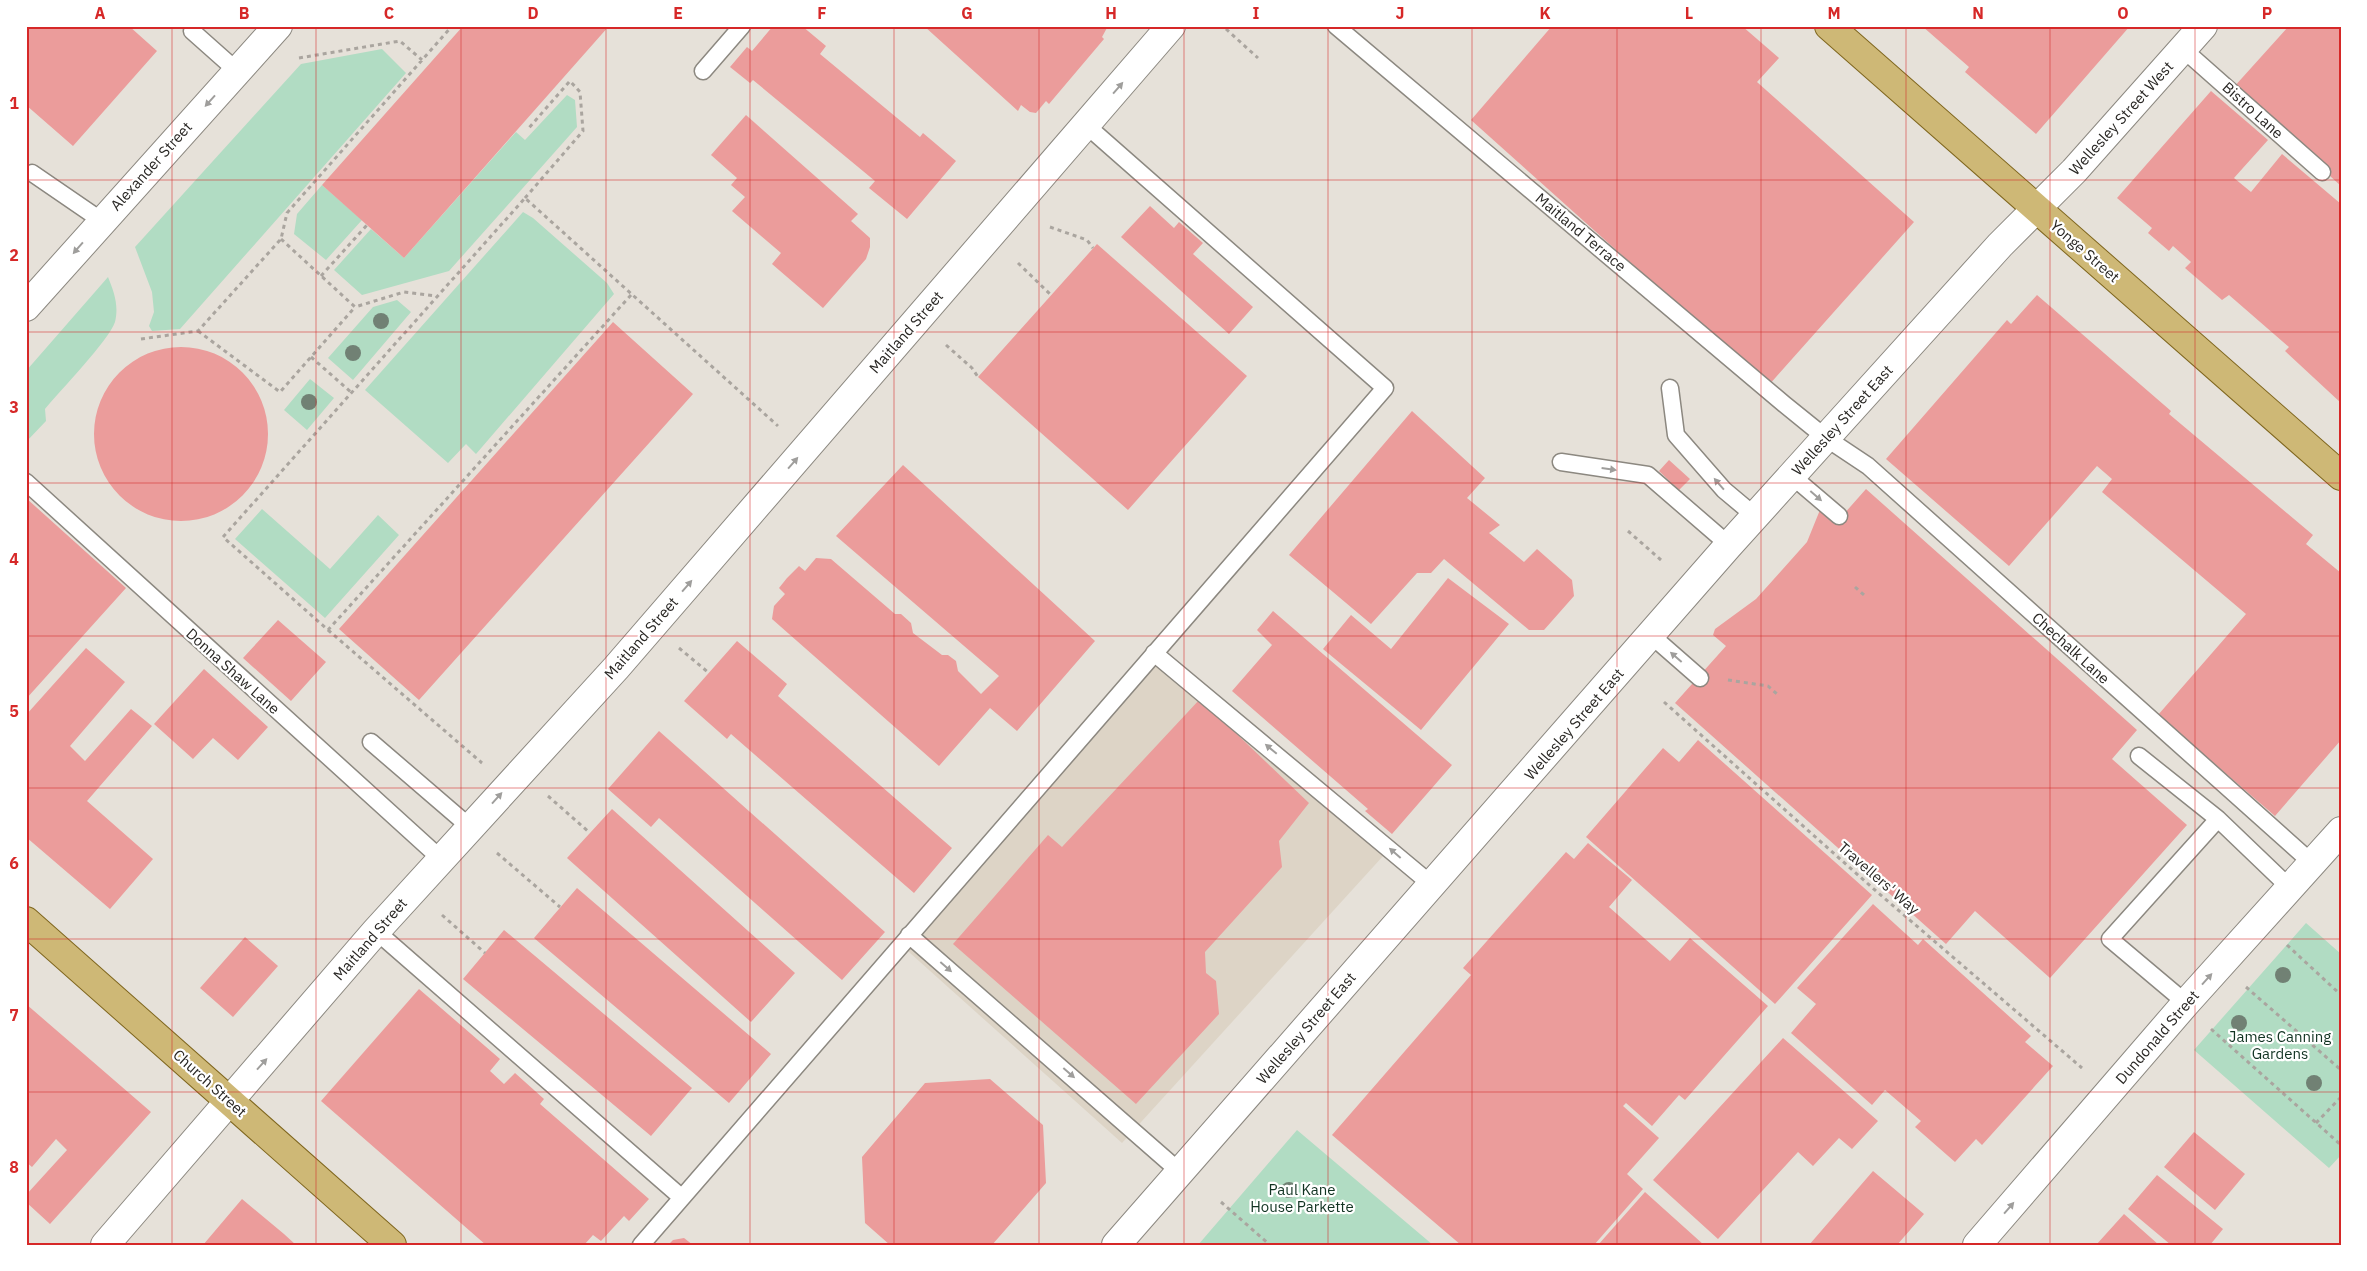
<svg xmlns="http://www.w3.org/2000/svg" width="2367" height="1271" font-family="'IBM Plex Sans',sans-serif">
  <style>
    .built { fill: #ddd4c6 }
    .green { fill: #b1dcc3 }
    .building { fill: #eb9c9b }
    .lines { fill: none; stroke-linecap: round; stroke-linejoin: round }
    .lane-casing { stroke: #8c8880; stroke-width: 19 }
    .street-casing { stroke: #8c8880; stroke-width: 30 }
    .secondary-casing { stroke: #8c8880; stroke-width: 30 }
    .primary-casing { stroke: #7f661e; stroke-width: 30 }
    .path { stroke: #aaa59f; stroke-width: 3; stroke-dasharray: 4 4; stroke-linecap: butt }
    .lane { stroke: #fff; stroke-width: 16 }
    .street { stroke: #fff; stroke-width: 28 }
    .secondary { stroke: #fff; stroke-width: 28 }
    .primary { stroke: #ceb876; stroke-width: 28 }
    .tree { fill: #718174 }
    .oneway { fill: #9f9e9c }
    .grid { fill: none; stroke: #d62828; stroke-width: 1; stroke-opacity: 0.55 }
    .labels { text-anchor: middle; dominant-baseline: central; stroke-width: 4.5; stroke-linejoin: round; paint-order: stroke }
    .street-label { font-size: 15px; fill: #292724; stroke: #fff }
    .park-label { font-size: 15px; fill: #132; stroke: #fff }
    .neatline { fill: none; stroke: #d62828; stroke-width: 2 }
    .grid-label { font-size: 16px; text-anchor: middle; font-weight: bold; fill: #d62828 }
  </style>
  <rect width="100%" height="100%" fill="#e6e1d9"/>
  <path class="built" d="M1157,644l237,200 -272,299 -222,-199z"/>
  <path class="green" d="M382,49l24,24 -226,256 -28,2 -3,-5 5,-14 -2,-20 -17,-45 166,-183z
    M567,95l8,5 2,27 -128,144 -87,24 -28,-25 37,-41 33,29 112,-126 9,8z
    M322,185l40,35 -36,40 -32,-26 3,-20z
    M523,212l10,6 74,65 7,11 -138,160 -10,-10 -18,19 -83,-73z
    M108,277c6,15 11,28 7,45 -6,18 -55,69 -70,87l1,12 -20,21v-71z
    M397,300l14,12 -58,68 -25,-22 45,-51z
    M310,379l24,19 -27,32 -23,-20z
    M262,509l68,60 48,-54 21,20 -74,83 -90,-79z
    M2306,923l35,31v201l-12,13 -135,-118z
    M1297,1130l136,115h-235z"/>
  <path class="building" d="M26,26h103l28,25 -84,95 -47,-41z
    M463,26h146l-205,232 -82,-73z
    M773,26h29l24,20 -6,8 100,83 3,-4 33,28 -49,58 -38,-31 6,-7 -122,-101 -3,3 -20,-16 17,-20 5,4z
    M924,26h184l-6,11 2,2 -55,65 -3,-3 -10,12 -6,-1 -9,-7 -3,6z
    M1552,26h190l37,32 -22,24 157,140 -146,164 -297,-266z
    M1922,26h208l-94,108 -71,-62 4,-5z
    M2289,26h52v160l-108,-98z
    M2211,91l57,49 -34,38 17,14 31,-38 59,50v199l-56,-52 4,-4 -60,-52 -7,5 -37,-32 6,-6 -18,-16 -4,5 -21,-18 4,-5 -35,-30z
    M746,115l112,99 -7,7 19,17v9l-4,12 -43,49 -51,-44 9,-11 -49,-42 13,-14 -14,-12 6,-7 -26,-23z
    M1150,206l24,22 5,-6 24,21 -10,11 60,53 -24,27 -108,-97z
    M1097,244l150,132 -119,134 -150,-133z
    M2037,295l134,116 -2,3 144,121 -7,9 35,29v167l-66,76 -117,-101 88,-101 -144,-122 10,-13 -15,-13 -88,100 -123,-107 121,-139 4,4z
    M613,322l80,72 -274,306 -80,-71z
    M94 434a87 87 0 1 1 174 0a87 87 0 1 1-174 0Z
    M1412,411l73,67 -18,20 33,27 -11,8 35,29 13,-13 35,31 2,16 -30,34h-15l-85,-71 -13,14h-14l-46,51 -82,-69z
    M1669,460l21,19 -11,11 -20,-19z
    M903,465l192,176 -78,90 -27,-23 -51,58 -167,-147 2,-13 11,-12 -6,-6 8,-10 12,-12 6,5 11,-13 15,1 64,55h6l10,9 2,10 29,22h6l8,6 2,10 23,23 18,-18 -163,-140z
    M1866,489l271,241 -25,29 75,66 -137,153 -75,-67 -29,33 -271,-241 51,-57 -13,-11 2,-6 41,-30 51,-57 17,-42 19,15z
    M26,498l100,90 -100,111z
    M1448,578l61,46 -88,106 -98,-81 28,-34 40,34z
    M1273,611l179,154 -60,69 -27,-23 3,-2 -136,-118 40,-46 -15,-15z
    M278,620l48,42 -35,39 -48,-43z
    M737,641l50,43 -9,12 174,152 -38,45 -183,-159 -4,5 -43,-38z
    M86,648l39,34 -55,64 15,15 46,-52 21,17 -65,75 66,58 -43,50 -84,-72v-122z
    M204,669l64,58 -30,33 -25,-22 -20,21 -39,-35z
    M1200,699l109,104 -30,38 3,26 -77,85 1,21 10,8 3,33 -83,90 -183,-160 95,-109 14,12z
    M659,731l226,201 -43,48 -183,-162 -8,9 -43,-38z
    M1698,740l174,155 -97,109 -189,-167 77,-89 16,14z
    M612,809l183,164 -44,49 -184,-164z
    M1588,843l44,37 -23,27 61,54 20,-23 78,68 -83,94 -6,-5 -27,31 -26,-23 -3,3 36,32 -32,36 16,15 -49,56h-133l-129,-110 139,-160 -8,-7 103,-116 8,7z
    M577,888l194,166 -42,49 -195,-165z
    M1873,904l45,41 5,-6 108,97 -6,6 28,24 -71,79 -6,-6 -21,23 -40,-35 6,-6 -36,-31 -13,15 -81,-72 25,-29 -19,-16z
    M504,930l188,158 -41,48 -188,-157z
    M245,937l33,29 -45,51 -33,-29z
    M419,989l81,70 -10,12 14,13 11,-11 29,26 -4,5 109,95 -20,22 -5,-5 -23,25 -8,-6 -9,10h-98l-165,-144z
    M26,1004l125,108 -101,112 -24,-22v-7l41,-45 -11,-11 -24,28 -6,-5z
    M1783,1038l95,83 -26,28 -13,-11 -26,28 -15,-14 -80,87 -65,-59z
    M990,1079l53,46 3,58 -54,62h-102l-25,-22 -3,-66 63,-74z
    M2194,1132l51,42 -30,36 -51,-43z
    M1873,1171l51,43 -27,31h-88z
    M2157,1175l66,54 -13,16h-39l-43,-36z
    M1645,1192l59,53h-106z
    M242,1199l42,35 12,11h-93z
    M2124,1214l35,31h-63z
    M684,1238l9,7h-25l5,-5z"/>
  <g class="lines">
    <g class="lane-casing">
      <path id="lane" d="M1336,26l448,378 42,34 42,28 444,397
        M192,31l45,40
        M2183,49l139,123
        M703,71l39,-45
        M32,173l70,48
        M1670,388l6,47 48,55 31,26
        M1561,462l87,13 81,70
        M1792,476l47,40
        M26,482l415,377
        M1652,636l48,42
        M1154,653l278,232
        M371,742l100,86
        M2139,756l79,63
        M376,931l305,266
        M909,935l271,237
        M2186,1003l-76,-64 108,-120 72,69
        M641,1245l744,-857 -299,-263"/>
    </g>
    <g class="street-casing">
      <path id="street" d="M26,307l252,-281
        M105,1245l271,-314 240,-263 555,-642
        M1977,1245l209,-242 155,-172"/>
    </g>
    <g class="secondary-casing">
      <path id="secondary" d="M1116,1245l613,-700 271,-300 74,-74 129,-145"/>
    </g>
    <g class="primary-casing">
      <path id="primary" d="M1829,26l512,450
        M26,921l366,324"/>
    </g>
    <path class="path" d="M1226,29l32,29
      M299,58l101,-17 22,19
      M525,198l58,-67 -3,-39 -10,-11 -43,49
      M1050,227l37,13 6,8
      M281,239l74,68 49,-15 32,4
      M1018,263l33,32
      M321,276l46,-51
      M631,295l-303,335 -105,-93 302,-339 253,228
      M198,331l82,61 75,-85
      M141,339l57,-8 83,-92 6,-26 165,-187
      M946,345l26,23 6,9
      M311,357l41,36
      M1628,531l33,29
      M1855,587l9,8
      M328,630l154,133
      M679,648l30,25
      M1728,680l40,6 9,8
      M1664,702l212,189 206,177
      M548,796l42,37
      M497,853l63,54
      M442,915l43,38
      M2287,945l54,50
      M2246,987l95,83
      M2211,1029l130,116
      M2316,1123l25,-26
      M1221,1202l49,43"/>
    <use href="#lane" class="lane"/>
    <use href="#street" class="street"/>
    <use href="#secondary" class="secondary"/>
    <use href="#primary" class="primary"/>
  </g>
  <g class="tree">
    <circle cx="381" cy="321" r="8"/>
    <circle cx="353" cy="353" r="8"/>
    <circle cx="309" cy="402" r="8"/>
    <circle cx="2283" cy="975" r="8"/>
    <circle cx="2239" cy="1023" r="8"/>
    <circle cx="2314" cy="1083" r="8"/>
    <circle cx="1289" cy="1190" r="8"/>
  </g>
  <defs><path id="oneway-solid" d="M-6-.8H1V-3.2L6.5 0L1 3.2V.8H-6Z" transform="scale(1.25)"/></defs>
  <g class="oneway">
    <use href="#oneway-solid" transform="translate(1118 88) rotate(-49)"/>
    <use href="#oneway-solid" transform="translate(210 101) rotate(132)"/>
    <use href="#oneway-solid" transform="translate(78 248) rotate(131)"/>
    <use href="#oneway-solid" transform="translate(793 463) rotate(-49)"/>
    <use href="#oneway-solid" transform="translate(1609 469) rotate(8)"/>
    <use href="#oneway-solid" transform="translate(1719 484) rotate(-131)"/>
    <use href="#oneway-solid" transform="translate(1816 496) rotate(41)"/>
    <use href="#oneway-solid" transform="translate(687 586) rotate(-49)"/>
    <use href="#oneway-solid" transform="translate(1676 657) rotate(-139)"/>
    <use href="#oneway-solid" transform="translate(1271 749) rotate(-140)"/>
    <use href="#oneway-solid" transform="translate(497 798) rotate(-48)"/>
    <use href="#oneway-solid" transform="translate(1395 853) rotate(-139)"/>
    <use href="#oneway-solid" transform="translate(946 967) rotate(41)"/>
    <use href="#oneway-solid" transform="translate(2207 979) rotate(-48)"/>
    <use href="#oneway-solid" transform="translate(262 1064) rotate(-48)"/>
    <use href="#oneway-solid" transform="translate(1069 1073) rotate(41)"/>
    <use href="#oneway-solid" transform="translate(2009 1208) rotate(-49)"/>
  </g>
  <path class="grid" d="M172,26v1219M316,26v1219M461,26v1219M606,26v1219M750,26v1219M894,26v1219M1039,26v1219M1184,26v1219M1328,26v1219M1472,26v1219M1617,26v1219M1761,26v1219M1906,26v1219M2050,26v1219M2195,26v1219M26,180h2315M26,332h2315M26,483h2315M26,636h2315M26,788h2315M26,939h2315M26,1092h2315"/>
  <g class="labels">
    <g class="street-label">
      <text transform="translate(2253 110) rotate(42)">Bistro Lane</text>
      <text transform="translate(2121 118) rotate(-48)">Wellesley Street West</text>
      <text transform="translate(151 166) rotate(-48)">Alexander Street</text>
      <text transform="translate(1581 232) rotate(40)">Maitland Terrace</text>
      <text transform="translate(2085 251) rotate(41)">Yonge Street</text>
      <text transform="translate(906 332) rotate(-49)">Maitland Street</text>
      <text transform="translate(1842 420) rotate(-48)">Wellesley Street East</text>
      <text transform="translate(641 638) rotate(-49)">Maitland Street</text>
      <text transform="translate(2071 648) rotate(42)">Chechalk Lane</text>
      <text transform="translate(233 671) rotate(42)">Donna Shaw Lane</text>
      <text transform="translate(1574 724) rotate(-49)">Wellesley Street East</text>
      <text transform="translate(1879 878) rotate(41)">Travellers' Way</text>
      <text transform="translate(370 939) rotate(-49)">Maitland Street</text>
      <text transform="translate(1306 1028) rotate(-49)">Wellesley Street East</text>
      <text transform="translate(2157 1037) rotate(-49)">Dundonald Street</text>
      <text transform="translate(210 1083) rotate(42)">Church Street</text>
    </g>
    <g class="park-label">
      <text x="2280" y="1036">James Canning<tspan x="2280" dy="17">Gardens</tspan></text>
      <text x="1302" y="1189">Paul Kane<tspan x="1302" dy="17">House Parkette</tspan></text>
    </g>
  </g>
  <rect width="2367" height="1271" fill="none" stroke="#ffffff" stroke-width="55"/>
  <rect x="28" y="28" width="2312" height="1216" class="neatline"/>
  <g class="grid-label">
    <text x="100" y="19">A</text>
    <text x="244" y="19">B</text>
    <text x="389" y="19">C</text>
    <text x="533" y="19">D</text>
    <text x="678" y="19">E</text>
    <text x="822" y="19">F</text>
    <text x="967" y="19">G</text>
    <text x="1111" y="19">H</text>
    <text x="1256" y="19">I</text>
    <text x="1400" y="19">J</text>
    <text x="1545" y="19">K</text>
    <text x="1689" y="19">L</text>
    <text x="1834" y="19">M</text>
    <text x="1978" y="19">N</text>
    <text x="2123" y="19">O</text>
    <text x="2267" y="19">P</text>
    <text x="14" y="109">1</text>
    <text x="14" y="261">2</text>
    <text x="14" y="413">3</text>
    <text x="14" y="565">4</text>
    <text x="14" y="717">5</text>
    <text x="14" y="869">6</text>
    <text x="14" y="1021">7</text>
    <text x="14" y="1173">8</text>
  </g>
</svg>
